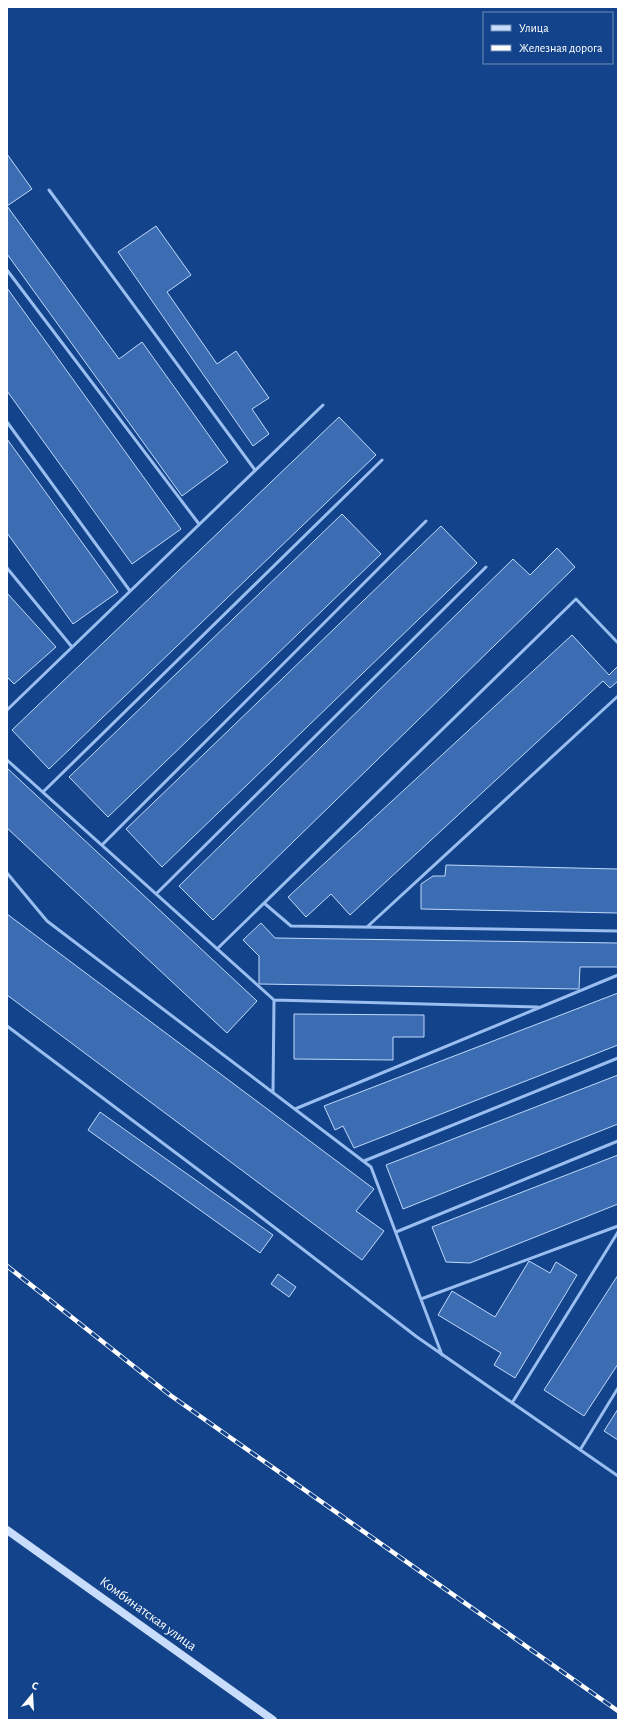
<svg xmlns="http://www.w3.org/2000/svg" width="625" height="1727" font-family="'Alegreya Sans',sans-serif">
  <style>
    .building { fill: #3c6db3; stroke: #c0d9fc }
    .lines { fill: none; stroke-linecap: round; stroke-linejoin: round }
    .lane { stroke: #9abef0; stroke-width: 3 }
    .secondary { stroke: #c8dcfb; stroke-width: 8 }
    .rail-casing { stroke: #fff; stroke-width: 4.5 }
    .rail { stroke: #13438a; stroke-width: 3; stroke-dasharray: 9; stroke-linecap: butt }
    .labels { text-anchor: middle; dominant-baseline: central; stroke-width: 4; stroke-linejoin: round; paint-order: stroke }
    .street-label { font-size: 14px; fill: #fff; stroke: #13438a }
  </style>
  <rect width="100%" height="100%" fill="#13438a"/>
  <path class="building" d="M7,154l25,35 -25,17 112,153 23,-17 86,120 -46,34 -175,-242z
    M156,226l35,49 -24,17 50,72 19,-13 33,47 -17,11 17,25 -16,12 -135,-194z
    M7,288l174,241 -49,35 -125,-173z
    M339,417l37,38 -327,314 -37,-39z
    M7,439l111,153 -45,32 -66,-91z
    M342,514l39,40 -273,263 -39,-40z
    M441,526l36,37 -315,304 -36,-38z
    M557,548l18,19 -362,353 -34,-34 334,-327 17,16z
    M7,593l49,54 -42,37 -7,-7z
    M572,635l37,40 9,-9v15l-8,7 -7,-7 -253,234 -19,-21 -25,23 -18,-20z
    M7,768l250,233 -30,32 -220,-205z
    M446,865l172,4v44l-197,-4v-25l12,-8h12z
    M7,914l367,275 -18,22 28,20 -22,29 -355,-265z
    M261,923l14,15 343,5v24h-38l-1,22 -320,-5v-28l-16,-16z
    M618,993v52l-264,103 -11,-22 -8,4 -11,-24z
    M294,1014l130,1v22h-31v23l-99,-1z
    M618,1075v49l-215,85 -17,-44z
    M100,1112l173,123 -13,18 -172,-123z
    M618,1155v49l-148,59 -24,-1 -14,-35z
    M529,1261l21,12 6,-11 21,13 -62,103 -21,-13 7,-12 -63,-38 14,-24 43,26z
    M278,1274l18,13 -7,10 -18,-13z
    M618,1275v89l-34,52 -40,-26z
    M618,1409v31l-14,-9z"/>
  <g class="lines">
    <path class="lane" d="M49,190l206,280
      M7,270l192,254
      M7,422l123,169
      M7,568l65,79
      M7,710l316,-305
      M7,760l267,240 -1,92
      M43,792l339,-332
      M102,845l324,-324
      M7,873l40,48 324,246 71,188
      M156,894l330,-327
      M264,903l27,23 327,5
      M367,927l251,-231
      M217,949l359,-350 42,44
      M274,1000l264,7
      M7,1026l250,188 160,123 201,139
      M295,1109l323,-134
      M364,1161l254,-103
      M396,1232l222,-91
      M421,1299l197,-73
      M512,1403l106,-171
      M580,1450l38,-62"/>
    <path class="secondary" d="M7,1530l266,190"/>
    <g class="rail-casing">
      <path id="rail" d="M7,1266l163,129 448,316"/>
    </g>
    <use href="#rail" class="rail"/>
  </g>
  <g class="labels">
    <g class="street-label">
      <text transform="translate(148 1614) rotate(36)">Комбинатская улица</text>
    </g>
  </g>
  <rect width="625" height="1727" fill="none" stroke="#ffffff" stroke-width="16"/>
  <rect x="483" y="12" width="130" height="52" fill="#13438a" stroke="#718eb9"/>
  <rect x="491" y="25" width="20" height="6" fill="#c8dcfb" stroke="#718eb9"/>
  <text x="519" y="32" font-size="12" fill="#ffffff">Улица</text>
  <rect x="491" y="45" width="20" height="6" fill="#ffffff" stroke="#718eb9"/>
  <text x="519" y="52" font-size="12" fill="#ffffff">Железная дорога</text>
  <g transform="translate(32 1695) rotate(18)" stroke="#13438a" stroke-width="3" paint-order="stroke">
  <path d="M0-3L7 15L0 10L-7 15Z" fill="#ffffff"/>
  <text y="-6" font-size="11" font-weight="bold" text-anchor="middle" fill="#ffffff">С</text>
  </g>
</svg>
